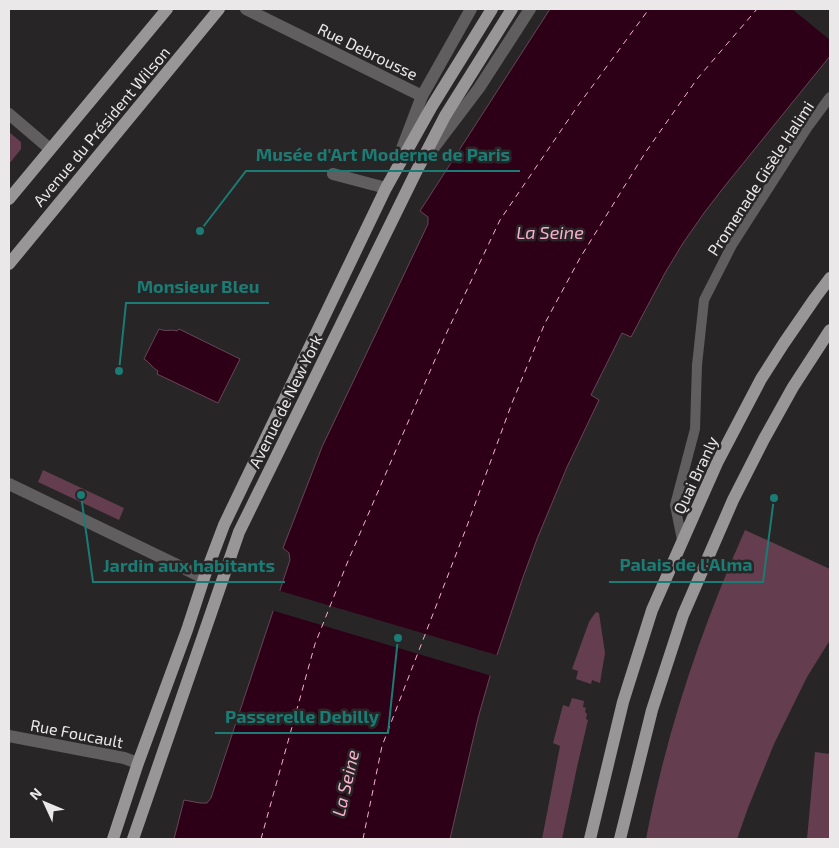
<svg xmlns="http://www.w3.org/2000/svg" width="839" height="848" font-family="'Exo 2',sans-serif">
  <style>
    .green { fill: #643e4e }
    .water { fill: #2e0018; stroke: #664656 }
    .pier { fill: #282526 }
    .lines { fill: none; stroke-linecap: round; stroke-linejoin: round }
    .ferry { stroke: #f8b0cd; stroke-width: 1; stroke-dasharray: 6 5; stroke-linecap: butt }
    .pedestrian { stroke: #605e5f; stroke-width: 10 }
    .minor { stroke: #605e5f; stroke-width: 12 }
    .tertiary { stroke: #605e5f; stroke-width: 12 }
    .primary { stroke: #999697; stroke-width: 12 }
    .labels { text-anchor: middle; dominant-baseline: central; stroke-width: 5; stroke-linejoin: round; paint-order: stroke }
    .street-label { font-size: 16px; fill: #eae8e8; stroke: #282526 }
    .water-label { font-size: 18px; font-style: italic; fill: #f8b0cd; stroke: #282526 }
    .leader { fill: none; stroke: #1a7c74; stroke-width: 2 }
    .callout-dot { fill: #1a7c74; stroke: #282526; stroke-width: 2 }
    .callout-label { font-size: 18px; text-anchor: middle; font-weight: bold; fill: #1a7c74; stroke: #282526; stroke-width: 5; stroke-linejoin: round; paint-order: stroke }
  </style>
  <rect width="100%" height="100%" fill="#282526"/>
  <path class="green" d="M9,132l12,10v7l-12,15z
    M43,470l81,38 -5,12 -81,-38z
    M745,530l85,39v71l-23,37 -33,67 -26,64 -11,31h-91c20,-106 55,-210 99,-309z
    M596,612l3,1 6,40 -5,30 -8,-3 -1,4 -15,-5 2,-8 -6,-2 17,-47 4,-6z
    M572,698l12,3 -1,6 3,1 -1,4 2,2 -1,5 2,1 -11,47 -15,72h-20l18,-93 -7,-3 10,-38 6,2z
    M815,752l15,2v85h-23z"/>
  <path class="water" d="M550,9h280v47l-106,131 -20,26 -21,30 -18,30 -34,64 -9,-4 -31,62 8,5 -32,67 -30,72 -15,41 -32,96 -12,42 -28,121h-276l10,-39 16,3h7l4,-5 79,-238 -1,-7 -6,-5 39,-101 106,-223v-7l-8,-6z
    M159,329c7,3 11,0 18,2l2,-2 61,30 -22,44 -61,-29 1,-3c-6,-3 -8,-9 -14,-12z"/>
  <path class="pier" d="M792,9h38v31z
    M277,590l223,66 -8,20 -77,-23 -144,-43z"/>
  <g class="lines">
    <path class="ferry" d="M261,839l54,-195 33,-83 99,-229 53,-112 77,-113 72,-98
      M363,839l19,-93 85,-220 45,-123 33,-80 35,-65 65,-105 52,-74 60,-70"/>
    <path class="pedestrian" d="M682,540l-7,-35 20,-76 2,-64 7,-65 28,-55 75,-117 23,-31"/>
    <path class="minor" d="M246,9l176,87
      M9,114l41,35
      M333,174l53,14
      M9,484l195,94
      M9,736l115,22 14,5"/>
    <path class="tertiary" d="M429,154l50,-66 51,-79
      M398,159l24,-63 49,-87"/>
    <path class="primary" d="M9,199l158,-190
      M9,264l210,-255
      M113,839l25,-76 49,-133 17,-52 20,-53 162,-337 46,-82 60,-97
      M133,839l106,-307 177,-360 29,-56 67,-107
      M590,839l33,-137 29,-92 65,-147 44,-84 23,-36 31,-45 15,-20
      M620,839l32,-129 31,-95 50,-115 31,-61 29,-52 37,-57"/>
  </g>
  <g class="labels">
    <g class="street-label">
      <text transform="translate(368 51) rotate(26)">Rue Debrousse</text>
      <text transform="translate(101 126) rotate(-50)">Avenue du Président Wilson</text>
      <text transform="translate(760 178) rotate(-57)">Promenade Gisèle Halimi</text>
      <text transform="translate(285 401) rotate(-64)">Avenue de New York</text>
      <text transform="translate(695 475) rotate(-65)">Quai Branly</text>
      <text transform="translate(77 733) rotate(11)">Rue Foucault</text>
    </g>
    <g class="water-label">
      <text x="550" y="232">La Seine</text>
      <text transform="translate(345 783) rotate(-77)">La Seine</text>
    </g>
  </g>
  <path class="leader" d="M200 231L246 171H520M119 371L126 303H269M774 498L763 582H609M81 495L93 582H285M398 638L388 733H215"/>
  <g class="callout-dot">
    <circle cx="200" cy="231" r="5"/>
    <circle cx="119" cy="371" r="5"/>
    <circle cx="774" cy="498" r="5"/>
    <circle cx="81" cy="495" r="5"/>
    <circle cx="398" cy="638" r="5"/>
  </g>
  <g class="callout-label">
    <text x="383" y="161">Musée d'Art Moderne de Paris</text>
    <text x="198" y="293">Monsieur Bleu</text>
    <text x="686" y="571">Palais de l'Alma</text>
    <text x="189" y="572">Jardin aux habitants</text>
    <text x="302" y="723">Passerelle Debilly</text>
  </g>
  <rect width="839" height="848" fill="none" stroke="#eae8e8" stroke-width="20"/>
  <g transform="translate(45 803) rotate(314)" stroke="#282526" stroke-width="4" paint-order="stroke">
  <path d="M0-4L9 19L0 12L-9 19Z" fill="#eae8e8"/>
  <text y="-8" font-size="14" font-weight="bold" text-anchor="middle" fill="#eae8e8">N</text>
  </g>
</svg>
